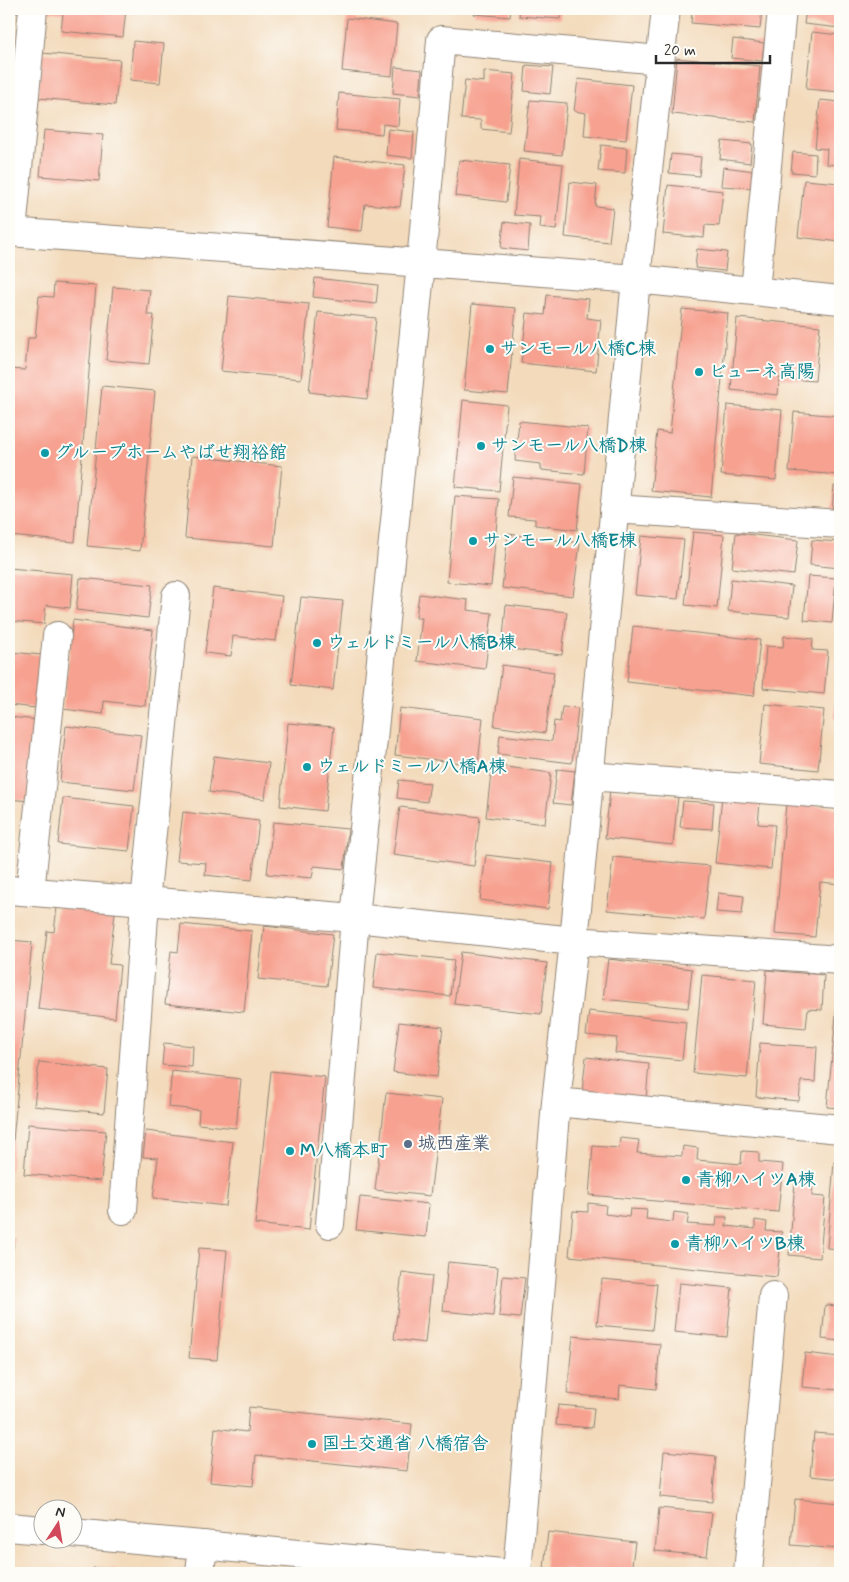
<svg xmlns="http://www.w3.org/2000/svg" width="849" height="1582" font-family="Mynerve,'Klee One',sans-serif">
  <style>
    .building { fill: #f7a190 }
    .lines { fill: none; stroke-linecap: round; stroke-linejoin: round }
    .minor-casing { stroke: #8f8273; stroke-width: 30 }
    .tertiary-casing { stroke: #8f8273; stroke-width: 30 }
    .minor { stroke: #fff; stroke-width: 28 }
    .tertiary { stroke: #fff; stroke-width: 28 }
    .culture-dot { fill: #0f9aa8; stroke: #fdfcf7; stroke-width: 2 }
    .service-dot { fill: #5c6f8a; stroke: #fdfcf7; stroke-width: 2 }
    .labels { text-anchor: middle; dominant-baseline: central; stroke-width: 4; stroke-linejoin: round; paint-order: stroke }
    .culture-label { font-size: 18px; font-weight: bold; fill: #0d838f; stroke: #fdfcf7; text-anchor: start }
    .service-label { font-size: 18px; font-weight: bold; fill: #4e5e75; stroke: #fdfcf7; text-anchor: start }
  </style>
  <rect width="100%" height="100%" fill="#fdfcf7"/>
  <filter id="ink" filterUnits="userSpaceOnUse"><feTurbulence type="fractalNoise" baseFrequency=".02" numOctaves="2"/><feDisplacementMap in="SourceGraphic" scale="10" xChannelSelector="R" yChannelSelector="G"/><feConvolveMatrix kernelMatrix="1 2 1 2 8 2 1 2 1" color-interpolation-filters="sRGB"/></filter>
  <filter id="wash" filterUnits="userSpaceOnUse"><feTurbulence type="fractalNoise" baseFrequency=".0096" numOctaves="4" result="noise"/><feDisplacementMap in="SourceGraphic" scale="20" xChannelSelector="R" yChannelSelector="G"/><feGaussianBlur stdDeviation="1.12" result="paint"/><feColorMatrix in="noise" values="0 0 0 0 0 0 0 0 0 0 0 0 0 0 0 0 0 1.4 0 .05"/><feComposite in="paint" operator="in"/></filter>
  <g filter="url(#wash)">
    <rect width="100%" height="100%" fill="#f3dabb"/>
    <g id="blocks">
      <path class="building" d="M9,9h11v4l-11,-1z
        M45,9h81l-3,28 -62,-6 2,-18 -18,-2z
        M475,9h36l-1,8 -36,-3z
        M520,9h41l-1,10 -41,-3z
        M692,9h70l-2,20 -69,-6z
        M806,9h34v19l-36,-4z
        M347,18l50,6 -5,52 -50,-5z
        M812,32l28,3v57l-34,-3z
        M733,39l31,4 -2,18 -31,-3z
        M133,41l31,3 -4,39 -30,-3z
        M42,53l78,7 -5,45 -77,-7z
        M677,58l83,8 -5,56 -83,-8z
        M526,65l27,2 -3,27 -26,-3z
        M395,67l27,3 -2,26 -27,-3z
        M484,71l31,3 -6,58 -28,-3v-9l-20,-1 4,-39 19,2z
        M578,79l54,6 -6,55 -42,-4 2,-23 -12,-2z
        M339,93l61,6 -2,27 -15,-2 -1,10 -46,-4z
        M530,100l37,3 -5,52 -38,-4z
        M820,100l20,2v63l-14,-1 1,-15 -12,-1z
        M388,129l26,3 -2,26 -26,-3z
        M44,130l59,5 -4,46 -59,-5z
        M722,141l30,3 -2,19 -30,-4z
        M601,145l26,3 -2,25 -27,-2z
        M793,152l23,2 -1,20 -24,-2z
        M671,154l30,3 -2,19 -30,-3z
        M334,157l71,8 -5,42 -35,-3 -3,27 -35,-4z
        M519,159l44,5 -7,66 -16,-2 1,-11 -27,-2z
        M459,160l51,5 -4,37 -51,-6z
        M723,167l32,4 -2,17 -32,-2z
        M804,180l36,3v59l-42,-5z
        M570,182l27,3 -2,21 18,2 -4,34 -44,-5z
        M668,185l55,6 -4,35 -14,-1 -1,13 -41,-4z
        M504,222l26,3 -2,26 -27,-3z
        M697,249l30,3 -2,19 -30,-3z
        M315,278l63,7 -2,19 -63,-7z
        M54,283l42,3 -21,256 -66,-6v-167l16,1 3,-32h7l4,-42 14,1z
        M113,287l37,3 -3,25h7l-5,49 -43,-4z
        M547,295l42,4 -2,19 14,2 -5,51 -75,-8 6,-50 18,2z
        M229,296l80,8 -8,75 -80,-8z
        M472,304l44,4 -8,86 -44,-4z
        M682,309l46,4 -17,184 -60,-6 6,-60 13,2z
        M318,312l58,6 -9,81 -58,-7z
        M737,318l83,8 -5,55 -36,-3 -1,17 -47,-5z
        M102,386l53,5 -15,160 -53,-5z
        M463,400l44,5 -8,86 -44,-4z
        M727,405l55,5 -6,70 -55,-5z
        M794,412l46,4v59l-51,-4z
        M519,421l69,7 -4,46 -43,-4v-6l-26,-3z
        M192,456l90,10 -8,80 -89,-8z
        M513,477l69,7 -5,46 -42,-5v-6l-26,-2z
        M834,486h6v26h-8z
        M455,496l44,3 -8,87 -44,-4z
        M693,532l31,3 -7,73 -32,-3z
        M736,533l62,7 -4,35 -62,-7z
        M508,534l72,9 -7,53 -71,-8z
        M641,536l43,4 -6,59 -43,-4z
        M812,540l28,2v26l-30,-3z
        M9,568l64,6 -3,34 -24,-3 -2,19 -35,-3z
        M808,576l28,2 -4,45 -28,-3z
        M80,578l72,7 -4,33 -72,-8z
        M731,579l61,7 -3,31 -61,-6z
        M213,588l69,8 -6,45 -43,-5 -2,20 -26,-3z
        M419,594l49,6 -1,10 25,3 -7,56 -68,-8 5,-43h-6z
        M301,597l42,4 -10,89 -42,-5z
        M506,605l61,7 -5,43 -60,-7z
        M73,620l80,10 -8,76 -41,-5 -1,13 -40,-5z
        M633,626l127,14 -6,56 -127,-14z
        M784,636l29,3 -1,11 16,1 -4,43 -61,-6 3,-42 17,1z
        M10,652l32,3 -7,53 -26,-3z
        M502,665l52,7 -9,61 -51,-7z
        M839,678l1,1v40h-5z
        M765,704l59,6 -6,60 -59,-6z
        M562,707l16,1 -6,55 -74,-9 2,-19 52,6 2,-20 6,1z
        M400,708l83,10 -5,47 -83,-10z
        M9,717l29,3 -10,81 -19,-2z
        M288,723l46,4 -9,84 -45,-5z
        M66,726l75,9 -7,55 -74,-8z
        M214,756l55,7 -4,36 -56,-7z
        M492,765l59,8 -6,51 -59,-7z
        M557,769l18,2 -4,34 -18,-2z
        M399,780l31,3 -3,19 -30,-4z
        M610,790l68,7 -5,48 -68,-7z
        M722,797l38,5 -2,22 17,1 -4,44 -56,-6z
        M63,798l71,8 -5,45 -71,-7z
        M683,801l31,2 -2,26 -32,-2z
        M786,803l54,5v76l-20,-2 -5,55 -40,-3z
        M400,807l80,10 -6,49 -81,-11z
        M183,812l76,9 -7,59 -47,-5 1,-12 -29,-2z
        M273,822l75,7 -4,40 -30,-3 -2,12 -45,-4z
        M486,855l67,8 -5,46 -68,-9z
        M613,857l97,9 -6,53 -97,-9z
        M718,893l26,3 -2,18 -26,-2z
        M57,907l58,6 -6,51 11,1 -5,53 -77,-9 9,-78 7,1z
        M181,924l71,7 -8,81 -79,-8 6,-53 7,1z
        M264,926l69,8 -6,52 -69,-7z
        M9,940l23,2 -22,230h-1z
        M377,952l77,8 -4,36 -77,-8z
        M461,952l86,11 -6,51 -87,-10z
        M608,959l84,10 -4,39 -85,-9z
        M767,970l57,5 -2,35 -14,-1 -2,19 -43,-4z
        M702,975l54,5 -9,98 -54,-5z
        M839,984h1v124l-13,-1z
        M589,1011l97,11 -4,38 -67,-7 2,-15 -31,-3z
        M399,1022l44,5 -6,50 -44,-5z
        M164,1043l29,3 -1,21 -30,-2z
        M760,1043l57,4 -2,35 -14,-1 -2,20 -43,-4z
        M586,1057l63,7 -3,35 -64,-7z
        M39,1062l69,7 -4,44 -70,-7z
        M172,1071l69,8 -5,49 -38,-4 1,-14 -31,-3z
        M271,1071l54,6 -16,153 -54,-6z
        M386,1093l56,6 -12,97 -55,-6z
        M28,1124l78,7 -5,50 -77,-7z
        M146,1131l87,11 -7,64 -73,-8 5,-40 -15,-1z
        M620,1138l19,2 -2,13 45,3 1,-10 15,2 -1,12 44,4 1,-13 17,1v10l24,2 -5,48 -189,-17 4,-49 26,2z
        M834,1162l6,1v86l-13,-1z
        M795,1182l18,1 -1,13 13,1 -5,61 -31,-3z
        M360,1197l69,7 -3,33 -70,-7z
        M588,1203l18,2 -1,9 24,3 1,-8 17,1 -1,9 27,3 1,-10 15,2 -2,10 29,2 1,-9h10l-1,9 29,3v-9l12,2 -1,9 16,1 -5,45 -208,-21 4,-45 15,1z
        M9,1238h5l-4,33h-1z
        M199,1248l28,2 -10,110 -28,-2z
        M448,1262l50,5 -5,49 -50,-5z
        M402,1272l30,4 -7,67 -31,-4z
        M503,1276l22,2 -5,40 -21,-2z
        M602,1279l55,5 -5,46 -55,-5z
        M679,1283l53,5 -5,49 -53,-5z
        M825,1305l15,1v35l-18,-2z
        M573,1336l87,8 -4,45 -36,-4 -1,14 -52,-5z
        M805,1353l35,4v33l-38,-3z
        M558,1405l36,3 -2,20 -36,-3z
        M249,1407l163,17 -5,47 -151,-16 -3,31 -43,-4 5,-54 32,4z
        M814,1433l26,2v44l-30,-3z
        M664,1451l52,5 -4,46 -52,-5z
        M795,1499l45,4v46l-49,-4z
        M659,1508l53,5 -5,43 -52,-5z
        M548,1532l87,10 -4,31h-41l-46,-5z
        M93,1568l23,1v4h-24z"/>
    </g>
  </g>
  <g filter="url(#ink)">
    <use href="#blocks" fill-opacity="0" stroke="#8f8273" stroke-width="1"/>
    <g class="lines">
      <g class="minor-casing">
        <path id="minor" d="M9,232l627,47 204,21
          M12,232l21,-223
          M755,291l27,-282
          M614,509l226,15
          M589,776l251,19
          M9,890l346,28 219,23 266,19
          M30,892l27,-256
          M556,1102l284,27
          M123,1210l22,-308 31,-306
          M330,1224l25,-306 66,-655 20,-223 219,20
          M200,1573l3,-28
          M517,1573l39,-471 18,-161 62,-662 30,-270
          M748,1573l25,-277"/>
      </g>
      <g class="tertiary-casing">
        <path id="tertiary" d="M9,1527l33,3
          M72,1533l430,40"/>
      </g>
      <use href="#minor" class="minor"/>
      <use href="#tertiary" class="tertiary"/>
    </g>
  </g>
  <g class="culture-dot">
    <circle cx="490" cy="349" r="5"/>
    <circle cx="699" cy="372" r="5"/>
    <circle cx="481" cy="446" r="5"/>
    <circle cx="45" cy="453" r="5"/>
    <circle cx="473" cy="541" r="5"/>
    <circle cx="317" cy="643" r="5"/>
    <circle cx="307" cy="767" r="5"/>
    <circle cx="290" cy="1151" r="5"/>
    <circle cx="686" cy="1180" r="5"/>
    <circle cx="675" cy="1244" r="5"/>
    <circle cx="312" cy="1444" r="5"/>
  </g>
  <circle class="service-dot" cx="408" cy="1144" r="5"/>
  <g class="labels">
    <g class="culture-label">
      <text x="500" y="349">サンモール八橋C棟</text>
      <text x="709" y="372">ビューネ高陽</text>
      <text x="491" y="446">サンモール八橋D棟</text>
      <text x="55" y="453">グループホームやばせ翔裕館</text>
      <text x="483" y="541">サンモール八橋E棟</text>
      <text x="327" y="643">ウェルドミール八橋B棟</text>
      <text x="317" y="767">ウェルドミール八橋A棟</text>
      <text x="300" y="1151">M八橋本町</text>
      <text x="696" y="1180">青柳ハイツA棟</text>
      <text x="685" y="1244">青柳ハイツB棟</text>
      <text x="322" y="1444">国土交通省 八橋宿舎</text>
    </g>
    <g class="service-label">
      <text x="418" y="1144">城西産業</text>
    </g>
  </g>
  <rect width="849" height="1582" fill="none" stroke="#fdfcf7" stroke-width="30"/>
  <g transform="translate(58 1524) rotate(12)"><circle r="24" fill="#fdfcf7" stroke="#a9a8a5"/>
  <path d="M0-4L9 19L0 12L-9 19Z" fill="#d1495b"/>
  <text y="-8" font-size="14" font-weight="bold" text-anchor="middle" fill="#2b2b2b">N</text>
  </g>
  <path d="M656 55v8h114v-8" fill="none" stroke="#2b2b2b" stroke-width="2.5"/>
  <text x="664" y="55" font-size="15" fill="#2b2b2b" stroke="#fdfcf7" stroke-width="4" paint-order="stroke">20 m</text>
</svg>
